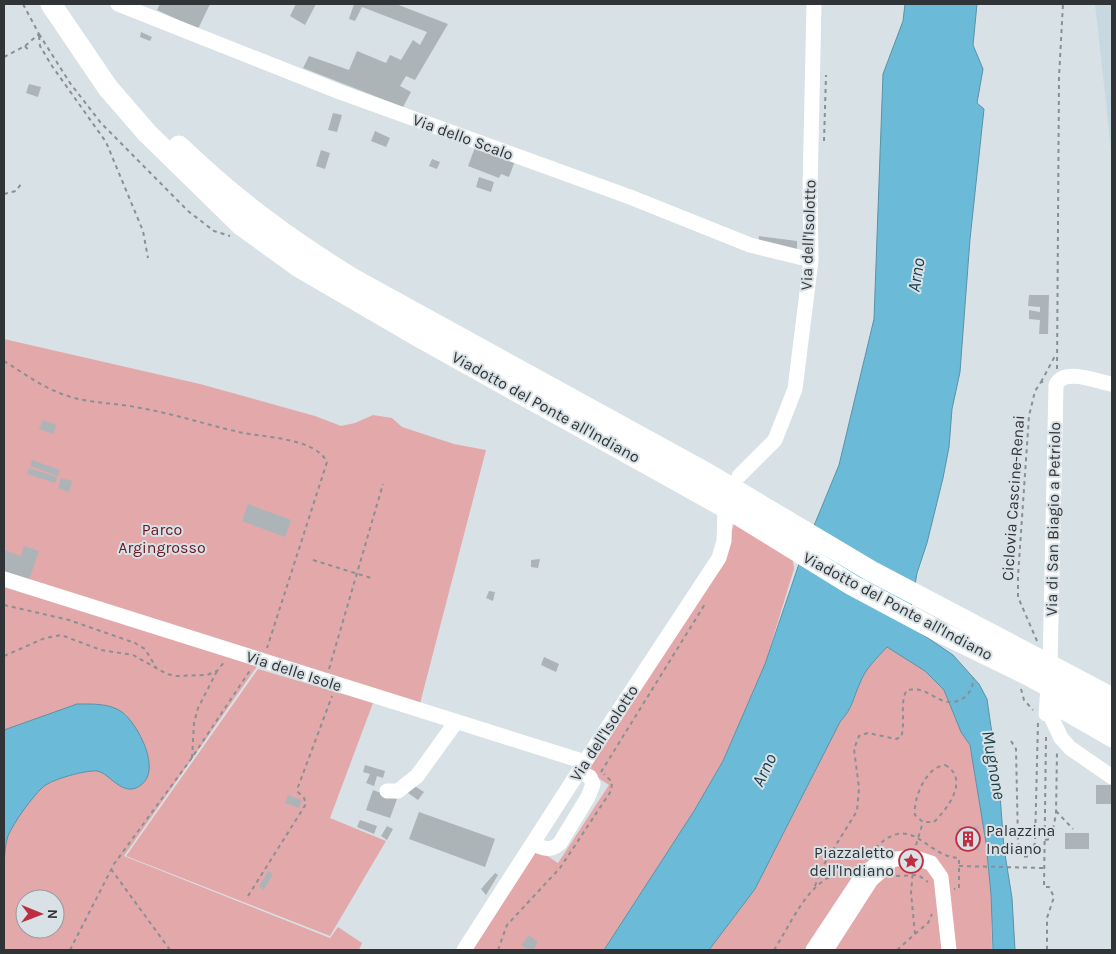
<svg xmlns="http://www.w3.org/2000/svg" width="1116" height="954" font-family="Karla,sans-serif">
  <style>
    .built { fill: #c7d8e0 }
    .green { fill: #e3a9aa; fill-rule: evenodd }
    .water { fill: #6bbad7; stroke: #5a92a7 }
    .building { fill: #acb4b8 }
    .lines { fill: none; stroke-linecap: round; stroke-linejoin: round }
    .path { stroke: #899093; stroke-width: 2; stroke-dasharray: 4 4; stroke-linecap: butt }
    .minor { stroke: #fff; stroke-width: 15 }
    .highway { stroke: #fff; stroke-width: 21 }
    .labels { text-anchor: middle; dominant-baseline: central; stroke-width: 4; stroke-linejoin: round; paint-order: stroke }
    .street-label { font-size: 16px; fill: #313436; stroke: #d8e1e5 }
    .park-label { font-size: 16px; fill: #6b1521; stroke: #d8e1e5 }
    .poi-label { font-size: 16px; fill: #313436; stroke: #d8e1e5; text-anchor: start }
    .water-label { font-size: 18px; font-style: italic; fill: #183d4a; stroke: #d8e1e5 }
  </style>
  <rect width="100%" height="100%" fill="#d8e1e5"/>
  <path class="built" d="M1095,4h17v155l-12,-111z"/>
  <path class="green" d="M4,339l196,45 115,32 26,10 14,-3 18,-8 19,3 10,9 52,17 32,6 -69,265 -159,-50 -134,191 206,82 8,-11 24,16 -3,7h-355zM25,899h30v30h-30z
    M735,522l58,38 1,9 -29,95 -42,97 -29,50 -90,139h-132l65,-101 21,14 51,-78 -23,-15 135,-211z
    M887,647c19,11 47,24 58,45 9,17 14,37 25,53l16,98 5,51 1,56h-283l46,-61 85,-167c14,-16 12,-22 20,-39 5,-14 17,-26 27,-36z
    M258,669l115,34 -43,115 56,23 -56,95 -204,-80z"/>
  <path class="water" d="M905,4h72l-4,41 10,24 -6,34 7,6 -14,130 -10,133 -8,37 -3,38 -6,31 -16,65 -10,30 -7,40 3,15 40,27 26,29 8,15 12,83 5,66 8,50 3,52h-22l-2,-56 -5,-51 -16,-98 -9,-13 -17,-42 -19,-19 -38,-24c-10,11 -22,22 -27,36 -8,17 -6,23 -20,39l-85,167 -46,61h-105l90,-139 29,-50 42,-97 37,-109 37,-90 35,-146 9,-245 20,-53z
    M77,704c15,0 32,-1 45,8 16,12 40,58 19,73 -18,14 -31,-12 -44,-14 -11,-1 -45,8 -54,16 -11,10 -29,35 -35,49 -3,8 -3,18 -4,27v-133z"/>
  <path class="building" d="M160,4h50l-12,25 -41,-19z
    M296,4h20l-11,21 -15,-9z
    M354,4h42l52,20 -33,56 -9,-4 -6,10 11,6 -8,15 -100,-39 6,-12 40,14 8,-19 29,12 4,-8 11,5 12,-20 7,5 7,-13 -65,-25 -7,14 -6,-2z
    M141,32l11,5 -2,4 -10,-4z
    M29,84l12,3 -3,10 -12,-4z
    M333,113l9,2 -5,17 -9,-2z
    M375,131l15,7 -4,9 -15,-6z
    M476,145l39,16 -6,16 -8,-3 -2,4 -31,-12z
    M321,150l9,3 -5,16 -9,-3z
    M432,159l8,3 -3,7 -8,-3z
    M479,177l15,5 -3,10 -15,-5z
    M759,236l38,5v8l-39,-5z
    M1029,295h20l-1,39h-9l1,-14 -11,-1v-9l11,2v-5l-12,-1z
    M43,420l14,5 -4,9 -14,-5z
    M32,460l28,10 -2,6 -28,-10z
    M29,468l28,9 -2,6 -28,-9z
    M61,478l11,3 -3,11 -11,-4z
    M248,504l43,16 -6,17 -43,-16z
    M24,546l15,5 -10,29 -25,-9v-21l17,6z
    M540,559l-2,9 -7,-1v-7z
    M489,591l6,1 -2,9 -7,-3z
    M544,657l15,7 -3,8 -15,-7z
    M365,765l20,6 -2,7 -6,-2 -3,10 -8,-3 4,-9 -7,-2z
    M413,785l11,7 -6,8 -10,-7z
    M1096,785h15l1,19h-16z
    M373,790l24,9 -7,19 -24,-8z
    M288,795l14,5 -3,8 -14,-5z
    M419,812l76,27 -10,28 -76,-28z
    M360,820l17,6 -3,8 -17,-7z
    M387,826l6,3 -6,11 -6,-4z
    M978,826l1,24h-20l-1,-22z
    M1065,833h24v16h-24z
    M268,871l5,3 -9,16 -5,-3z
    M495,873l3,2 -12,20 -5,-6z
    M529,935l9,7 -5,8h-5l-7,-5z"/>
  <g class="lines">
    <path class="path" d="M39,34l31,49 31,40 87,88 26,20 16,5
      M39,36l1,10 12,20 54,76 37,89 5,27
      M25,46l5,6
      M4,57l21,-11 14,-12 -16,-30
      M824,141l2,-66
      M4,194l12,-3 5,-7
      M4,361c21,13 42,29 67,36 20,6 43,6 64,10 36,6 69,17 104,25 25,6 75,5 88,30l-60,186
      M1057,369l2,-292 4,-73
      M1041,382l14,-26
      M313,560l58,18
      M4,605l65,15 66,23 10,6 12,20
      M1037,641l-19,-44v-21l11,-160 6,-25 6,-9h4
      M4,656l41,-18 16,-3 40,15 32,5 34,19 9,2 31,-1 10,-4 8,-10
      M329,669l54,-185
      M1021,689l3,11 9,10
      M1046,737l-2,150h5l5,10 -7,21v32
      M1011,741l5,8 2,93 4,15 8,-1 5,-13 3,-121
      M192,758l2,-35 4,-15 19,-37
      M945,765c25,14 3,43 -11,57h-11l-8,-7c-2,-17 11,-48 30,-50z
      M601,772l104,-168
      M1056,811l17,18
      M1045,840l6,-1 5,-25 1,-62
      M916,845l7,-23
      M870,854c41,-48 54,3 89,4v30l-5,1
      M959,866l85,2
      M111,869l59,81
      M896,876l22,-1 10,7
      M815,886l6,-17 36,-58 2,-23 -5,-39 5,-13 9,-3 28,6 5,-2c5,-14 -2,-35 6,-47 17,-3 23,6 37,11 16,5 30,-8 29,-23
      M248,896l58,-92 -2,-6 -6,-6v-5l34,-91
      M915,934l13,-11 4,-9
      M70,950l44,-86 77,-105 60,-90
      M498,950l9,-25 53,-57 51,-77 1,-9 -8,-8
      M774,950c19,-29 37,-78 76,-78
      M897,950l18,-16 -4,-41 2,-24"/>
    <path class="minor" d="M118,4l222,88 290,105 120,48 61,15
      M739,476l36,-36 20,-51 16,-129 -1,-71 4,-185
      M4,579l581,183
      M1047,699l18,14 47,27
      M1047,708l14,30 9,10 42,29
      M1046,714l4,-48 6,-281c8,-18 42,-3 56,-1
      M387,791h11l19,-15 39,-54
      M533,844c11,4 17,8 27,-1l28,-46 5,-13 -3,-7 -11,-6
      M464,950l128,-199 127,-193 5,-17 1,-31
      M813,950l51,-77 18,-12 30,-4 19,6 10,14 8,73
      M826,950l45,-70 17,-15"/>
    <path class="highway" d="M51,4l57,84 39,45 94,92 58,42 122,71 316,176 115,71 86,46 92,45 82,45
      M179,146c55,53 109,93 174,133l355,195 163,97 241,127"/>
  </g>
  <defs>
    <g id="building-ring" transform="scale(1.25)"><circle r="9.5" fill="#d8e1e5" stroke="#be2e42" stroke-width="1.5"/><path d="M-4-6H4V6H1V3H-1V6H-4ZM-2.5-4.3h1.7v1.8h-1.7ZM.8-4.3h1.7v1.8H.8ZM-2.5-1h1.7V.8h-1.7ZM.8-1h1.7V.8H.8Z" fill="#be2e42"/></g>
    <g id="sight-ring" transform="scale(1.25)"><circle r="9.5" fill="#d8e1e5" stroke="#be2e42" stroke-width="1.5"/><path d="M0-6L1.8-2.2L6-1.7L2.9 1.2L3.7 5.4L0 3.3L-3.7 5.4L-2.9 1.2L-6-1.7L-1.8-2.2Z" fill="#be2e42"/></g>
  </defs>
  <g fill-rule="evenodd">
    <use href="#building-ring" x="968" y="839"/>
    <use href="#sight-ring" x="911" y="861"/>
  </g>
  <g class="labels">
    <g class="street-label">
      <text transform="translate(463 137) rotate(20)">Via dello Scalo</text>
      <text transform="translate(808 235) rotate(-88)">Via dell'Isolotto</text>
      <text transform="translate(546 407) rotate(29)">Viadotto del Ponte all'Indiano</text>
      <text transform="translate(1013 498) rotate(-86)">Ciclovia Cascine-Renai</text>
      <text transform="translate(1053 519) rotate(-89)">Via di San Biagio a Petriolo</text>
      <text transform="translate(898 606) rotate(28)">Viadotto del Ponte all'Indiano</text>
      <text transform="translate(294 671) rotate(18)">Via delle Isole</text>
      <text transform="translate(604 733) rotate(-57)">Via dell'Isolotto</text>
    </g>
    <g class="park-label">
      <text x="162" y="529">Parco<tspan x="162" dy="18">Argingrosso</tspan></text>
    </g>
    <g class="poi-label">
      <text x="986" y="830">Palazzina<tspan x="986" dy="18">Indiano</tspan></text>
      <text x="894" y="852" text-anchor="end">Piazzaletto<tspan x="894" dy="18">dell'Indiano</tspan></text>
    </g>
    <g class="water-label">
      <text transform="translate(916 275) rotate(-81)">Arno</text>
      <text transform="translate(994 765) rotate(80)">Mugnone</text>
      <text transform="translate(764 770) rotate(-64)">Arno</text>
    </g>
  </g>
  <rect width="1116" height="954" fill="none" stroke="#313436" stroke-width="10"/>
  <g transform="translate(40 914) rotate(91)"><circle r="24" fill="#d8e1e5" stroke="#959c9f"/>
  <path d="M0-4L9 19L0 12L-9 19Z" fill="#be2e42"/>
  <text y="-8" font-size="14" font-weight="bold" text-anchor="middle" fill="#313436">N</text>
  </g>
</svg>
